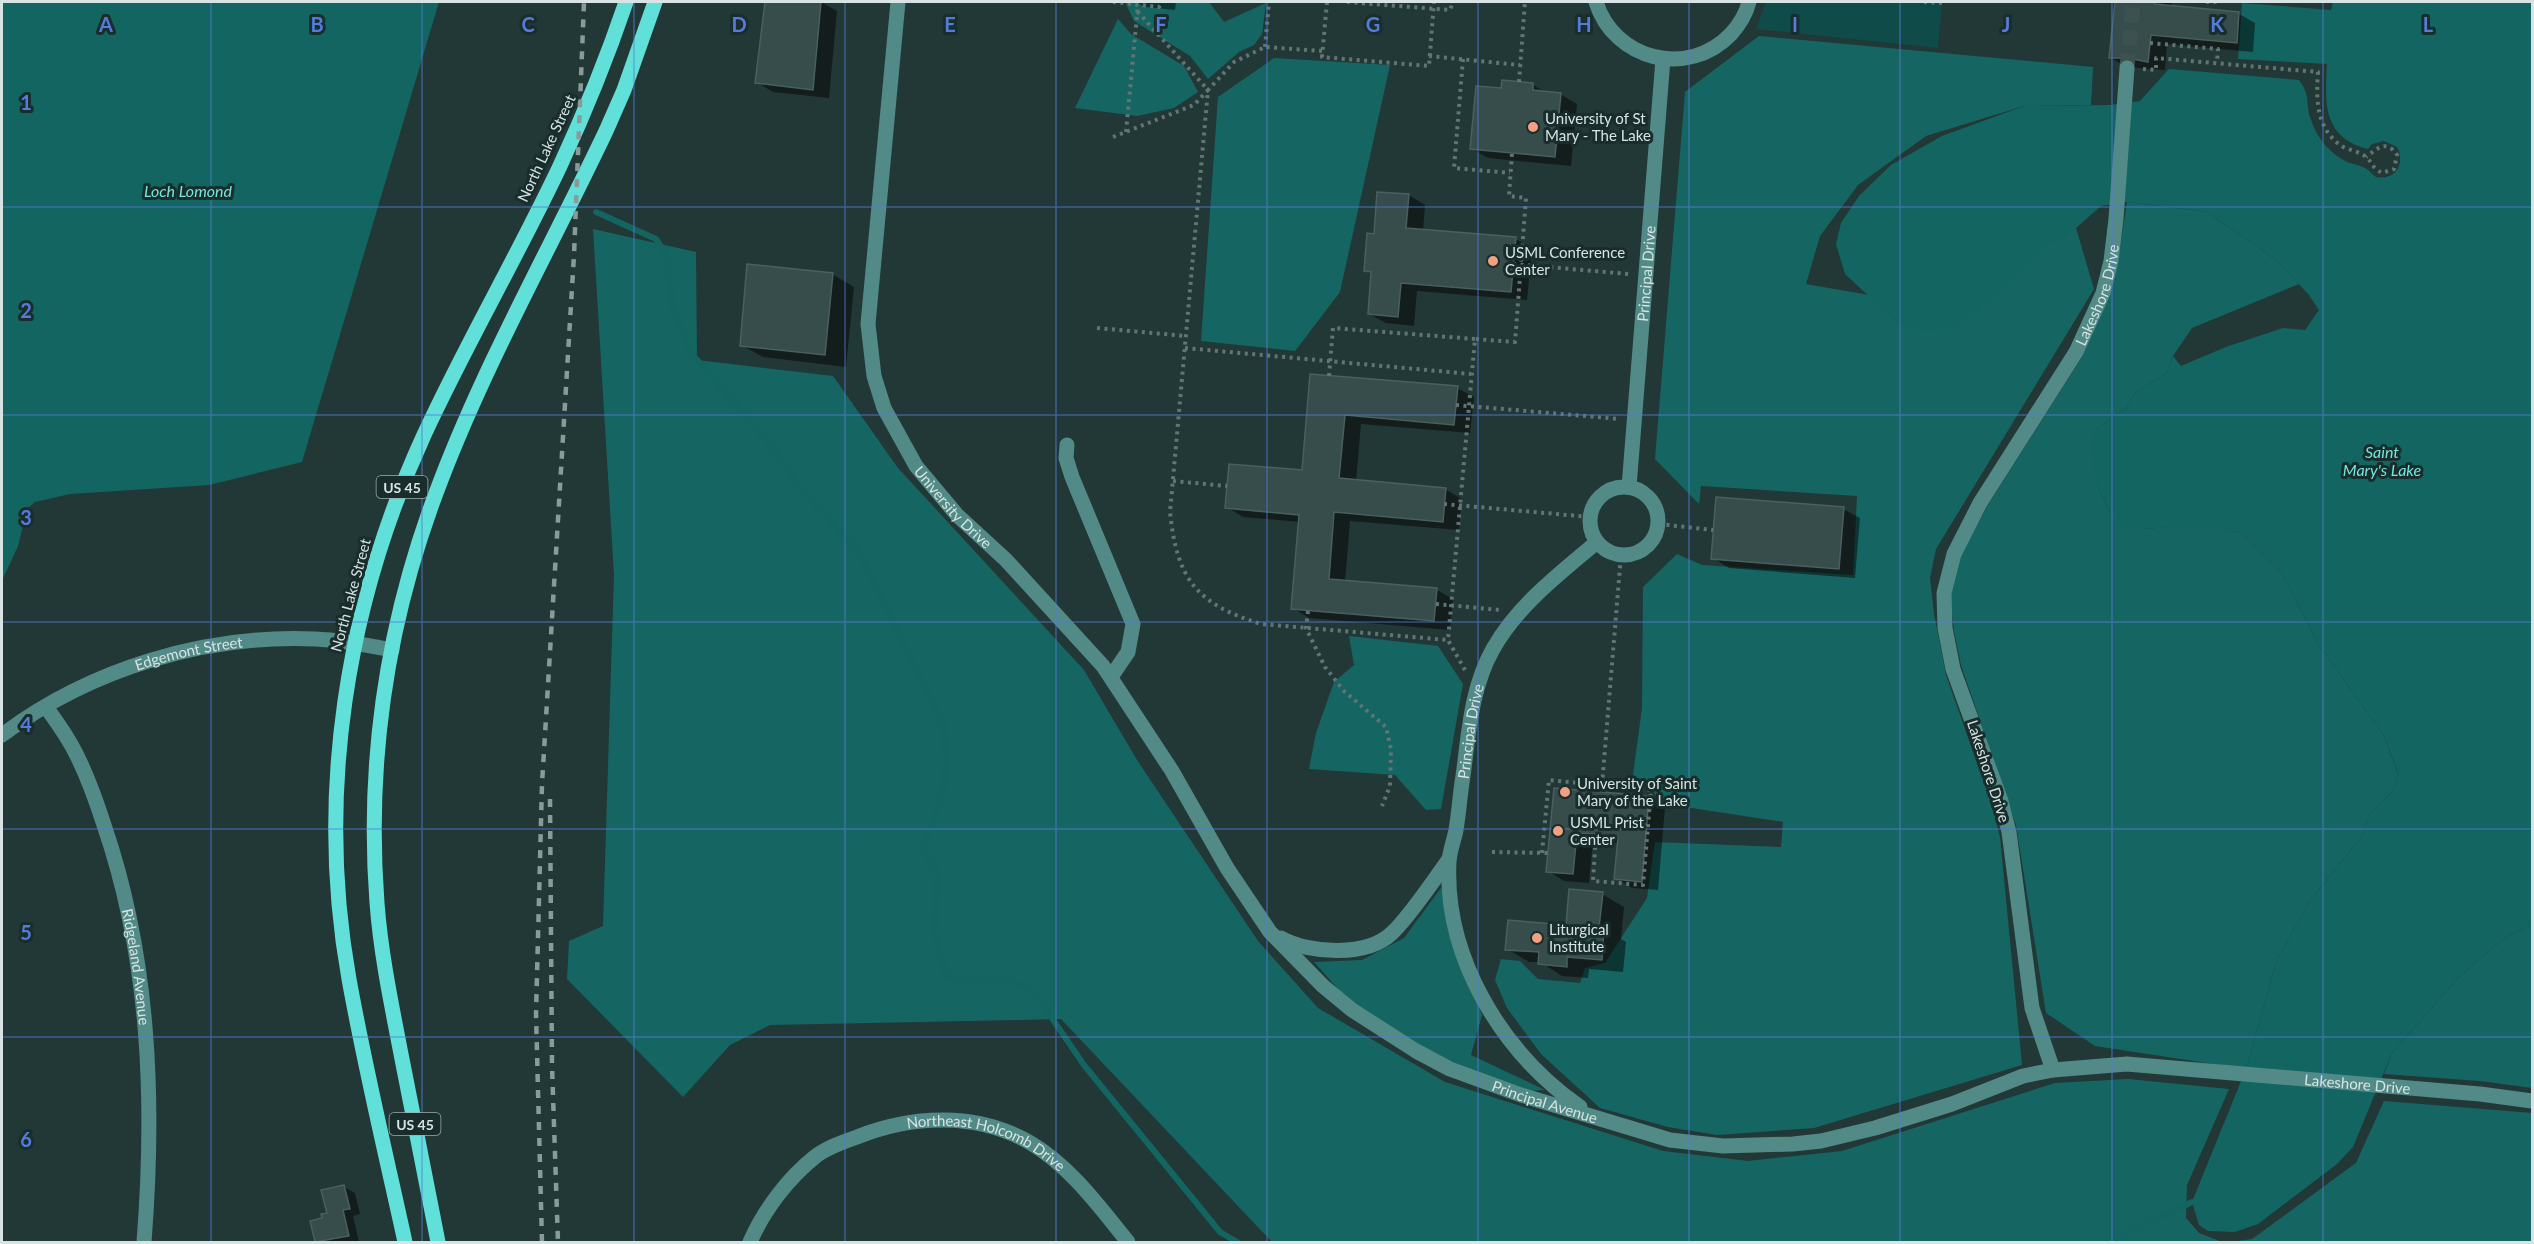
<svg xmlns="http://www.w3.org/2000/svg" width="2534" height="1244" font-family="Lato,sans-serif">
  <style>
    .green { fill: #0f4b48 }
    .forest { fill: #156662 }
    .water { fill: #136561 }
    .shadow { fill: #0007 }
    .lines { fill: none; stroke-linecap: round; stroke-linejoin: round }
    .stream { stroke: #136561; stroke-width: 6 }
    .building { fill: #364d4b; stroke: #49605e; stroke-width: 1.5 }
    .minor-tunnel { stroke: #3d5250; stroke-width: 15; stroke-dasharray: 15 8; stroke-linecap: butt }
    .path { stroke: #627473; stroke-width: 4; stroke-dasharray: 3 4.5; stroke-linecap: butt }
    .minor { stroke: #518a86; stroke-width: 15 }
    .major { stroke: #60e0d9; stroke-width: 15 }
    .rail { stroke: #899a98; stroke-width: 4.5; stroke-dasharray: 8 8; stroke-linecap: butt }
    .grid { fill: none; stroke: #557bdb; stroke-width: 1.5; stroke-opacity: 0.55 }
    .poi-dot { fill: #f39f82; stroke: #182d2c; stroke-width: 2 }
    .labels { text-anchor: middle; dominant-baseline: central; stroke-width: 6; stroke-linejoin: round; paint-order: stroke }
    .shield { fill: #182d2c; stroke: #9eadac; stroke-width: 1.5 }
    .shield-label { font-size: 14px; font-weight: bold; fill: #d7e4e3 }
    .poi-label { font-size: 15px; fill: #d7e4e3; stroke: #182d2c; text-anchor: start }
    .street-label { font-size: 15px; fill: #d7e4e3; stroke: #182d2c }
    .water-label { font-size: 16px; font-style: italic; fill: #76e6df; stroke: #182d2c }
    .grid-label { font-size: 20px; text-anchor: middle; font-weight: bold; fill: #557bdb; stroke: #182d2c; stroke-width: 6; stroke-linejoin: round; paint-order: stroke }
  </style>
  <rect width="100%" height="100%" fill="#223836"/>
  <path class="green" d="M1766,2h176l-4,46 -182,-19z"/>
  <path class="forest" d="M1125,2h84l15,20 42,-19 -4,31 -8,11 -15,7 -31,27 -18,-23 -56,-35z
    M1118,19l13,15 53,32 14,26 -24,16 -37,8 -62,-8z
    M1759,36l334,31 -2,38 -67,1 -98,30 -68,49 -38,51 -14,48 63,11 30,29 177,-96 18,61 -158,260 -6,29 4,36 12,61 45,128 9,34 22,228 -208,63 -97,7 -49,-8 -68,-19 -59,-54 -34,-46 -12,-28 6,-21 19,2 18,18 42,4 5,-15 20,-5 42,-65 8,-56 126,5 2,-25 -124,-19 -8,-18 -18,-10 9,-67 1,-121 34,-33 25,11 151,10 4,-79 -156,-10 -2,18 -44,-45 30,-367z
    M1274,58l116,7 -50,227 -45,59 -94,-10 17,-244z
    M2127,202l80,10 69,48 23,24 -107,44 -19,28 -6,17 -31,19 -10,16 -30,21v53l14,31 35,16 54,-5 42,9 41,41 37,71 65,91 14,38 -5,17 -23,22 -8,23 -51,63 -34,60 -31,110 -151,-23 -49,-33 -30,-188 -55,-160 -7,-34 -4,-37 11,-39 27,-50 94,-148 36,-96z
    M593,229l103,23 1,108 136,16 65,92 186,202 53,90 121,181 60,67 127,74 218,69 85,10 94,-10 213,-68 73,-4 101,10 -42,96 -1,33 13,15 23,9h-950l-211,-223 -291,6 -40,20 -47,52 -116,-118 2,-38 34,-15 11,-351z
    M1349,636l89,10 25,38 -22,125 -15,1 -31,-35 -86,-6 7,-36 18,-51 20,-17z
    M1441,888l12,54 29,73 -11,40 74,35 -18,1 -68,-26 -44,-22 -67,-43 -34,-38 48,-2 42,-22z
    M2532,925v163l-52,-7 -96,-7 8,-21 69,-78 45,-38z
    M2384,1101l148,12v129h-302l22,-3 104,-76z"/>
  <path class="water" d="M2,2h437l-137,460 -93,23 -139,9 -35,8 -8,7 -9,37 -16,35z
    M2333,2h199v923l-26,12 -45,38 -69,78 -39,94 -16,17 -79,60 -23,8 -27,-1 -9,-6 -7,-23 54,-133 31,-110 34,-60 51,-63 8,-23 23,-22 5,-18 -14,-37 -65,-91 -37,-71 -41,-41 -42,-8 -54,4 -21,-3 -14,-13 -14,-31 -5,-36 5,-17 30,-21 10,-16 31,-19 6,-17 8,10 45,-19 57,-19 22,2 14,-20 -10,-15 -33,-35 -69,-48 -80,-10 -26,4 -25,22 -25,14 -92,85 -33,5 -27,-8 -54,-50 -9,-30 5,-21 18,-27 32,-31 51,-29 82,-30 86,-1 30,-4 29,-32 130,11c12,16 6,22 12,40 6,18 18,33 36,42 5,2 13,3 18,6 4,2 7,6 11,9 19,4 30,-13 21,-30l-13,-6 -12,3 -4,5c-46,-12 -43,-46 -41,-85l-89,-5 4,-56 89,7z"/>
  <path class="shadow" d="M766,2h55l16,9 -8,87 -56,-6 -16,-10z
    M1135,2h41l-1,8 -30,-3z
    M1443,2h21v1z
    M2116,2h56v5l67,7 16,9 -2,29 -86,-8 -2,26 -38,-3 -16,-9z
    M1533,85l14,8 13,1 17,10 -6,62 -83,-8 -16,-9z
    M1409,195l16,10 -2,26 92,8 17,9 -5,52 -110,-9 -3,35 -28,-3 -17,-9 3,-39 -6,-4 9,-36z
    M832,274l22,13 -8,80 -83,-10 -22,-12z
    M1311,376l146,12 17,9 -4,36 -109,-9 -5,57 89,8 17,10 -3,31 -109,-9 -5,61 92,8 16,9 -3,31 -141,-12 -16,-10 7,-86 -57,-5 -16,-10 76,-36z
    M1843,509l17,9 -5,60 -126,-10 -16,-10z
    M1555,789l94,8 16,10 -7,83 -26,-2 -16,-10 3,-35 -26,-2 -4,42 -25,-2 -16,-10z
    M1602,894l22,13 -3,32 5,3 -3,30 -34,-3 -1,9 -26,-2 -22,-14h-11l-22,-13 60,-23z
    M344,1187l11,6 5,21 -7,2 6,26h-42l-5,-20 12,-3z"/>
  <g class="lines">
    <path class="stream" d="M596,212l60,27 11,17 5,50 19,47 86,100 27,41 55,57 84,175c9,53 -3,75 -20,124l15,24 -4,60 13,41 10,7 53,-3 24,13 50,73 136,167 17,10
      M2107,1242l85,-40"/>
  </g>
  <path class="building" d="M765,2h56l-8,88 -58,-7z
    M2115,2h40v2l84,8 -2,31 -86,-8 -3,27 -20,-4h-19z
    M1502,80l31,3v7l28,3 -6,64 -85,-8 6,-63 25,2z
    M1377,192l32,2 -3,34 110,9 -5,55 -110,-9 -3,34 -30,-3 3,-42 -7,-1 3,-38 7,1z
    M747,264l86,9 -8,82 -85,-9z
    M1310,374l148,12 -4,39 -109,-10 -6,63 107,10 -3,34 -109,-10 -5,67 108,9 -3,33 -143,-12 8,-94 -74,-7 4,-44 73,6z
    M1716,497l128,10 -5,62 -128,-10z
    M1554,788l95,8 -7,86 -28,-3 4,-42 -22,-3 -19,-1 -4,41 -27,-2z
    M1569,889l34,3 -4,36h5l-2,32 -35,-3v10l-29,-3 1,-12 -34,-2 3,-30 58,5z
    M344,1185l6,24 -7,1 6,26 -34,6 -5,-21 12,-3 -1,-4 6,-1 -6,-23z"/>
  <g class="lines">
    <path class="minor-tunnel" d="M2127,68l6,-66"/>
    <path class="path" d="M1113,2l46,5 3,-5
      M1327,2l-5,55 107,9 5,-64
      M1347,2l103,8 3,-8
      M1924,2l18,1
      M2206,2h13
      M2150,43l68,6 -1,14
      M1265,47l4,-45
      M1322,51l-57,-4 -31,15 -26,28 -38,422c7,67 26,92 91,112l187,16
      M1429,56l91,9
      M1463,59l-9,109 56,5
      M2143,69l13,1v-12l162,14c-2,27 -2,55 22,73 7,5 19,6 26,12 7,6 5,10 16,16l12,-4 3,-14c-11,-16 -19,-7 -31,2
      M1519,82l6,-80
      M1126,132l12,-127
      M1113,137l81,-32 14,-15 -71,-79
      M1513,264l116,10
      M1097,328l89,8
      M1185,348l286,26
      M1329,376l4,-48 142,11
      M1456,405l164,14
      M1173,481l54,5
      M1444,504l146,13
      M1659,524l54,6
      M1436,604l64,6
      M1308,611l-2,17 19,39 19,24 42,36 5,22 -1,37 -8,20
      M1465,670l-17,-30 27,-301 40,3 11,-144 -17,-2 3,-43
      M1602,785l19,-230
      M1492,852l56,1
      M1542,853l7,-73 102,10 -8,95 -50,-4 3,-47"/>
    <g class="minor">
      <path id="s1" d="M898,2l-30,322 6,52 10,32 32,58 41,49 49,45 97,106 69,105 55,97 43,64 53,54 29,24 64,41 34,18 71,26 149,45 53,6 70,-2 28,-3 54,-13 77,-24 71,-28 30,-6 74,-6 353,30 52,7"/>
      <path d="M1596,2c18,58 92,77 135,32 8,-9 15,-20 18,-32"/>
      <path d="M1067,445l-1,13 6,19 61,147 -5,28 -17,25"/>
      <circle cx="1624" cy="521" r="34"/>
      <path id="s2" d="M1629,487l34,-428"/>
      <path id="s3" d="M46,707c8,11 16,22 23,34 15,25 26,56 35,84 46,134 51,277 40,417"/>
      <path id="s4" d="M2,735c88,-66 203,-101 313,-96 26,1 52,6 77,11"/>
      <path d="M1281,938c29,16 86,19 111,-5 18,-17 42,-53 57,-74"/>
      <path id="s5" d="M2053,1070l-21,-62 -23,-176 -8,-31 -48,-132 -8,-41 -1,-35 10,-39 26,-51 96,-151 27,-59 8,-32 5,-42 11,-151"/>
      <path id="s6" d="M1580,1107c-78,-55 -136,-149 -131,-246 1,-11 5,-21 7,-31 3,-18 4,-36 7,-54 6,-44 8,-88 30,-127 25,-44 66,-75 104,-107"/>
      <path id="s7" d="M750,1242c14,-32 38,-64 66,-86 12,-9 27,-14 41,-19 55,-22 119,-25 172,5 41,24 70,64 99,100"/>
    </g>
    <path class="major" d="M405,1242c-19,-87 -40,-174 -56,-263 -33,-184 -3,-374 75,-544 42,-91 93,-178 136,-269 25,-54 47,-108 66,-164
      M438,1242c-12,-61 -24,-122 -36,-183 -10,-52 -21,-103 -25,-156 -11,-145 11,-287 64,-423 46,-120 110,-233 165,-349l18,-41 31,-88"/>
    <path class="rail" d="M550,799l2,267 6,176
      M542,1242l-6,-228 6,-230 32,-529 10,-253"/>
  </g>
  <path class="grid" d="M211,2v1240M422,2v1240M634,2v1240M845,2v1240M1056,2v1240M1267,2v1240M1478,2v1240M1689,2v1240M1900,2v1240M2112,2v1240M2323,2v1240M2,207h2530M2,415h2530M2,622h2530M2,829h2530M2,1037h2530"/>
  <g class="poi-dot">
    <circle cx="1533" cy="127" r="6"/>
    <circle cx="1493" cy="261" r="6"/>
    <circle cx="1565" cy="792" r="6"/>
    <circle cx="1558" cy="831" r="6"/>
    <circle cx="1537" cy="938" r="6"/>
  </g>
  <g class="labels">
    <g class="shield">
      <rect x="376.5" y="476" width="51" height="22" rx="4.5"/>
      <rect x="389.5" y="1113" width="51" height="22" rx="4.5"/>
    </g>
    <g class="shield-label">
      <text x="402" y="487">US 45</text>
      <text x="415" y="1124">US 45</text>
    </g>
    <g class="poi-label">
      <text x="1545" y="118">University of St<tspan x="1545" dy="17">Mary - The Lake</tspan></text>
      <text x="1505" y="252">USML Conference<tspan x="1505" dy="17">Center</tspan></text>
      <text x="1577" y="783">University of Saint<tspan x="1577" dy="17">Mary of the Lake</tspan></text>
      <text x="1570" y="822">USML Prist<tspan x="1570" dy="17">Center</tspan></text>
      <text x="1549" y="929">Liturgical<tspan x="1549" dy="17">Institute</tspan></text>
    </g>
    <g class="street-label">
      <text transform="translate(546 148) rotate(-65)">North Lake Street</text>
      <text stroke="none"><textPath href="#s2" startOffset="214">Principal Drive</textPath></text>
      <text stroke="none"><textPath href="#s5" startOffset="830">Lakeshore Drive</textPath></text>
      <text stroke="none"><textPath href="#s1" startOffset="531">University Drive</textPath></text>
      <text transform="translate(350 595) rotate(-75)">North Lake Street</text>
      <text stroke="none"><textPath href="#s4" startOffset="206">Edgemont Street</textPath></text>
      <text stroke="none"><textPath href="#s6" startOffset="422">Principal Drive</textPath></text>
      <text transform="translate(1989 771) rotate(72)">Lakeshore Drive</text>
      <text stroke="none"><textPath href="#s3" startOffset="278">Ridgeland Avenue</textPath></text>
      <text stroke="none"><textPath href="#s1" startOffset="2223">Lakeshore Drive</textPath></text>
      <text stroke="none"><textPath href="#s1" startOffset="1392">Principal Avenue</textPath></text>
      <text stroke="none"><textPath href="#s7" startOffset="291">Northeast Holcomb Drive</textPath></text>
    </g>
    <g class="water-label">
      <text x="188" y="190">Loch Lomond</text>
      <text x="2382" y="451">Saint<tspan x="2382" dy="18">Mary's Lake</tspan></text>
    </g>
  </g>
  <g class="grid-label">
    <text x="106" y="32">A</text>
    <text x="317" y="32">B</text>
    <text x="528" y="32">C</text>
    <text x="739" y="32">D</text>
    <text x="950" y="32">E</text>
    <text x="1161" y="32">F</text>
    <text x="1373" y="32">G</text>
    <text x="1584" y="32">H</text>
    <text x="1795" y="32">I</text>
    <text x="2006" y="32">J</text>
    <text x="2217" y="32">K</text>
    <text x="2428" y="32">L</text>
    <text x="26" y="110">1</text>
    <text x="26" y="318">2</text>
    <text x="26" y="525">3</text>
    <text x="26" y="732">4</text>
    <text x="26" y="940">5</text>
    <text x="26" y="1147">6</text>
  </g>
  <rect width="2534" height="1244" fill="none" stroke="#d7e4e3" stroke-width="6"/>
</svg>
